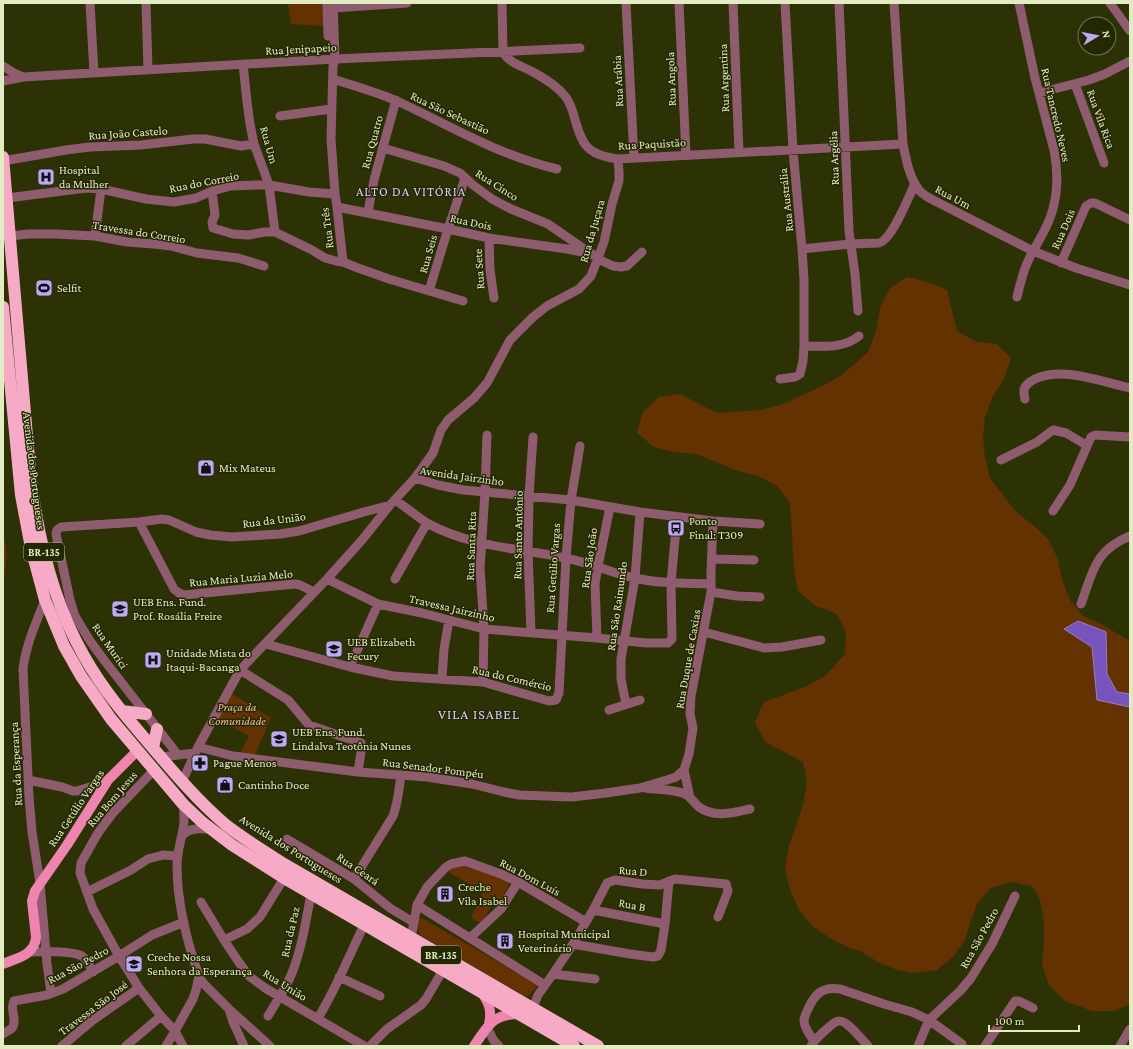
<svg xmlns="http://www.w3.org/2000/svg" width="1133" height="1049" font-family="'Crimson Pro',serif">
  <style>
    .green { fill: #643100 }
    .water { fill: #7754bd; stroke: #9781bf }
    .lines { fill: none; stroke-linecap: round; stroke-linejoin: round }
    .minor { stroke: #8f5c6f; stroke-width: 9 }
    .major { stroke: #ee85ae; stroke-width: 10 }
    .highway { stroke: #f6aac5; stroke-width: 12 }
    .labels { text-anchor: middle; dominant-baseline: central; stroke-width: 3; stroke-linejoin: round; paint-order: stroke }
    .shield { fill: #242800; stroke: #aab088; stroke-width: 1 }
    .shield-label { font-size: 11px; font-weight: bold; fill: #e3ebc3 }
    .street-label { font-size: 12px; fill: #e3ebc3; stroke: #242800 }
    .poi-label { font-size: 12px; fill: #e3ebc3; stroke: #242800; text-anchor: start }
    .park-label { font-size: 12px; font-style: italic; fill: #eebb97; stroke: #242800 }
    .neighbourhood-label { font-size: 13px; letter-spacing: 1px; fill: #d6ccf7; stroke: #242800 }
    .quarter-label { font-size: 14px; letter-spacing: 1px; fill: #d6ccf7; stroke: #242800 }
  </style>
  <rect width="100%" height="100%" fill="#2d3205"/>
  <path class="green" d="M288,3h36l1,23 -34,-2z
    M907,277l21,5 19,8 10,41 18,10 22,3 14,15 -7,20 -11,17 -8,21 -2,20 2,21 5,20 26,34 17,13 15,14 10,20 4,20 8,21 13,16 20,9 27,16v363l-16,7h-22l-27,-10 -16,-16 -7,-20 2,-22v-22l-4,-21 -8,-14 -21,-4 -20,6 -14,16 -7,19 -5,17 -12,17 -16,13 -22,3 -18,-3 -19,-8 -18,-11 -11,-3 -19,-10 -18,-12 -13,-16 -9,-20 -5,-23 4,-21 14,-41 4,-23 -4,-20 -38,-20 -10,-20 9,-20 41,-15 20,-11 20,-22 1,-21 -9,-19 -21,-8 -18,-15 -4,-22 -4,-66 -13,-17 -19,-10 -21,-5 -21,-9 -20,-8 -22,-2 -20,-5 -17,-14 6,-21 16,-15 21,-3 37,19 44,-3 22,-6 39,-18 20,-11 26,-23 8,-21 4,-22 9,-20z
    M3,531l4,22 -3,26 -1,1z
    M231,693l40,25 -17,39 -15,-2 10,-19 -32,-17z
    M461,864l47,16 1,5 -8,15 -16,-7 9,5 -11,26 -12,-6 12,-26 -38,-22z
    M420,917l118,68v1l-9,9 -3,2 -106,-62c-4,-5 -3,-11 -3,-17z"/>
  <path class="water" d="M1078,621l28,11 1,42 10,18 13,2v13l-33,-7 -5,-53 -28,-18z"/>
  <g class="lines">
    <path class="minor" d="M90,3l4,70
      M146,3l2,67
      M327,3l1,33
      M333,3l2,56 -2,7 -2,73 4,55 2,13 6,55
      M502,3l1,49c6,11 19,14 30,20 11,6 24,14 32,24 5,6 7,13 9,20 8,28 12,39 44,43l285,-15
      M626,3l8,155
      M679,3l7,152
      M733,3l6,149
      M839,3l10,228 6,43 3,37
      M894,3l9,141c3,15 6,33 16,46 4,5 10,8 16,11l98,50 43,17 54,17
      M1110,3l20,28
      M333,8l74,-5
      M243,64l4,38 3,22 4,20 15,41 6,47
      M3,66l11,7 9,4
      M333,79c21,7 43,13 64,22 52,24 103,55 160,68
      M3,81l20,-4 312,-18 245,-11
      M1075,84l29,79
      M1039,93l50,-13 16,-6 25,-13
      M280,116l51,-7
      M383,148l61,18 16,7 13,12 19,14 19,10 37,15 42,29
      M3,161l63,-11 24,-3 51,-2 52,-6h12l36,7 13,-2
      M212,191l3,24 -3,7 1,6 20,6 15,1 17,-3h10l37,18 13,8 11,3 7,1 15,6 31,11 74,22
      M7,198l79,-10 15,1 45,10 28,3 22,-4 16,-7 19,-5 25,-1h13l40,7 26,2
      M337,207l111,22 41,9 78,11 25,5 6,5 15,7 8,1 6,-1 15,-14
      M368,212l6,-32 22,-80
      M10,236l18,-2h28l39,2 32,6 27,2 17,2 26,7 41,5 26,8
      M95,236l6,-47
      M489,238l1,32 4,28
      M802,249l48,-5 29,-1c14,-4 29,-46 36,-59
      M1061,263l25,-57 5,-3h4l35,17
      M429,291l19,-62 17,-51
      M1017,297c3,-13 6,-26 12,-38 7,-15 17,-28 22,-44 7,-20 7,-44 3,-65l-19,-72 -16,-75
      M804,346c19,0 39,3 55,-10
      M780,379l15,-2 5,-3 3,-13 1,-15v-66l-2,-31 -9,-99 -8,-147
      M1025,399c-1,-3 -1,-7 -1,-10 2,-5 7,-8 11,-10 28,-13 67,3 95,9
      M1001,460l36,-18 16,-12 13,3 20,12
      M415,478l23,7 25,5 108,10 69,12 73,9 47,3
      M395,500c11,7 21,16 32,23 43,24 91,25 138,35 24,4 46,15 70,20 25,6 51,5 76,6
      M1053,511l17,-26 21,-48 4,-2 35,2
      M139,522l35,67 5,4 5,2 111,-11 5,1 14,7
      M712,559l42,1
      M327,579l51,25 44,9 62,16 113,9 49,5h22l4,-4 -1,-56 6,-66
      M395,579l32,-56
      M711,592l26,4 23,1
      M45,600c-9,23 -19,44 -22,69l6,128 3,35 8,51 7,81 4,29
      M1081,604c12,-33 14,-54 49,-68
      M531,632l-3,-80 1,-56 4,-59
      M704,632l60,16 18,-1 39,-7
      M597,638l-2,-54 3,-18 12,-59
      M266,644l84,23 43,9 90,6 59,17 7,2 7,-1 3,-7 7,-135 5,-58 9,-54
      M350,667l28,-63
      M240,670l48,30 21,25 52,18 1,2 -4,27
      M442,678l2,-29 5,-29
      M483,682l1,-53 -4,-61 5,-76 2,-57
      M626,704l-5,-25v-20l14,-81 5,-66
      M609,710l31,-10
      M198,747l35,9 125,16 69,5 45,7 32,8 15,3 53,2 34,-4 34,-5 30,-9 6,-2 8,-7
      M178,755l-74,-95 -14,-19 -15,-25 -5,-16 -14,-66 1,-4 4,-3 78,-5 23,-3 7,1 27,12 14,3 22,2 48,-3 19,-3 65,-19 26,-7
      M161,757l34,-4
      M154,770l-42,44 -14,19 -17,30 -1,10 13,36 26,47 20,32 22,28 14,15 8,15
      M28,780l34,7 11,4h4l19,-6 12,-5
      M182,782l16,-35 42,-77 87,-91 35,-39 28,-35 25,-27 18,-25 8,-23 7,-10 26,-22 13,-15 23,-43 23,-23 14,-11 32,-17 12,-13 13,-34 8,-38 7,-23v-9l-1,-13
      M645,788c13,2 28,1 40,6 6,3 9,9 14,13 15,11 34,6 51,2
      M690,798l-6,-28 5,-16 4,-26 -3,-14 1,-18 20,-104v-20l2,-51
      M183,804c1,8 2,17 0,25 -2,12 -6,23 -6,36 0,36 10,77 22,111l4,7 26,26 41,37
      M182,836c7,-9 18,-7 29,-7
      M287,839l67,40 36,29 23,14
      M354,879l39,-63c5,-13 6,-27 8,-41
      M87,892l44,-22 17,-11 15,-4 14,1
      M201,902l23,38 14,21 11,15 16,12 99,58
      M417,905l128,80
      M593,910l72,14
      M411,938l6,-33 10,-18 19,-20 5,-3 14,-3 36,13 17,8 68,40
      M470,938l31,-29 17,-27
      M224,940l23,-11 13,-12 24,-39
      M573,944l57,10 23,3 5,-1 3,-6 4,-26 4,-43
      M30,952c11,-1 43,-1 52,4 5,3 8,11 11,16
      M553,974l42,5
      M339,977l41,19
      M533,1008l5,-13 15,-21 20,-30 20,-34 14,-27 8,-3 27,4 18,1 15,-6 51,5 2,7 -10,26
      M229,1009l4,13 11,24
      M268,1016c8,-14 18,-28 24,-43 10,-25 14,-53 19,-79
      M318,1018c18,-29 31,-62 46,-93
      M487,1028l7,13 5,5
      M3,1034c3,-2 7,-4 9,-6 6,-7 -3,-19 2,-27l33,-6 16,-6 56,-33 33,-21 32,-13
      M814,1041c-4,-6 -10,-13 -10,-20 0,-4 2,-8 4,-12 7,-15 14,-23 32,-20l44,15 28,8 17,8 33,24
      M62,1046l31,-26 46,-32
      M126,1046l35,-30
      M166,1046l9,-15 18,-32 3,-9 3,-14
      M370,1046l17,-17 34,-24 5,-6 17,-29
      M811,1046c4,-7 11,-13 18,-19 3,-2 6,-6 10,-6 8,-1 23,19 29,25
      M918,1046l11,-26 32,-30 10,-12 21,-34 23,-48
      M985,1046l30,-45h4l14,7
      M1120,1046l10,-17"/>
    <path class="major" d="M3,964c14,-6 32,-9 33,-27l-4,-36 3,-10 32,-46 41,-65 30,-30
      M482,993c7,10 10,18 7,31
      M474,1046c14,-20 18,-32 45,-32"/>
    <path class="highway" d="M3,157l27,314c7,64 22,129 54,185 19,34 44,63 69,92 23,27 46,54 73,77 18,14 38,26 58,39l314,182
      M3,307l18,188 10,53 14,52 19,46 17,30 30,43 72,85 19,18 30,23 52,33 290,168
      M122,711l24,3
      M153,748l4,-19"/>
  </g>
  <defs>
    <g id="hospital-square" transform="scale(0.9)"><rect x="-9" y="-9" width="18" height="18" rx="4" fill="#bda9f5" stroke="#242800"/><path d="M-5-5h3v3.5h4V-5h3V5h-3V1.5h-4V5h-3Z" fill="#111"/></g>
    <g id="stadium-square" transform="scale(0.9)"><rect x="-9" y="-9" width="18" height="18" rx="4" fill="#bda9f5" stroke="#242800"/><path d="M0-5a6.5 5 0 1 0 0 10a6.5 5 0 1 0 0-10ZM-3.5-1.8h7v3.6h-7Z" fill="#111"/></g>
    <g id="shop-square" transform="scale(0.9)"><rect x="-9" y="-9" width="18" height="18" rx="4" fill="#bda9f5" stroke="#242800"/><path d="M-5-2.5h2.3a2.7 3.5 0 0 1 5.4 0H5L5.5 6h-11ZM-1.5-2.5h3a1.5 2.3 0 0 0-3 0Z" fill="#111"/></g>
    <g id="bus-square" transform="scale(0.9)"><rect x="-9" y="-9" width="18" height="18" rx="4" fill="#bda9f5" stroke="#242800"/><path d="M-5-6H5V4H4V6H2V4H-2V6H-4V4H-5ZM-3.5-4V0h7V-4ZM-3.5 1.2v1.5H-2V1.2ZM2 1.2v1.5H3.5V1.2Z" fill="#111"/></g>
    <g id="school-square" transform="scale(0.9)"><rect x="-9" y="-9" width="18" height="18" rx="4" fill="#bda9f5" stroke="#242800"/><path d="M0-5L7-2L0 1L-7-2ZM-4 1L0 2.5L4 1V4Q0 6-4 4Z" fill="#111"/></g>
    <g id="pharmacy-square" transform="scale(0.9)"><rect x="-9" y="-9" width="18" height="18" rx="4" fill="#bda9f5" stroke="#242800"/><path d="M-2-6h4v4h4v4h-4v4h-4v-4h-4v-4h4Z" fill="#111"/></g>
    <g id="building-square" transform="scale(0.9)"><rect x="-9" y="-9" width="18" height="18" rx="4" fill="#bda9f5" stroke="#242800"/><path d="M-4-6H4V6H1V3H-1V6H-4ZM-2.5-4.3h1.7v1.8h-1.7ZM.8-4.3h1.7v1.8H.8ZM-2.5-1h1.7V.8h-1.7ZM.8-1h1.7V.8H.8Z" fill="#111"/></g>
  </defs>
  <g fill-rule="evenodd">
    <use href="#hospital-square" x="46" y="177"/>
    <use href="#stadium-square" x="44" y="288"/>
    <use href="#shop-square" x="206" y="468"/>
    <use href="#bus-square" x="676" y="528"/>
    <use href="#school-square" x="120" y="609"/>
    <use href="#school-square" x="334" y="649"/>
    <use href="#hospital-square" x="153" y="660"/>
    <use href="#school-square" x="279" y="739"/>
    <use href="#pharmacy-square" x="200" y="763"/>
    <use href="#shop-square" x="225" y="785"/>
    <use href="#building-square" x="445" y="894"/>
    <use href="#building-square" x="505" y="941"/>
    <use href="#school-square" x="134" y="964"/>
  </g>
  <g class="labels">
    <g class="shield">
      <rect x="24" y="543" width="40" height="18" rx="3"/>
      <rect x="421" y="946" width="40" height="18" rx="3"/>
    </g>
    <g class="shield-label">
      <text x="44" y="552">BR-135</text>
      <text x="441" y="955">BR-135</text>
    </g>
    <g class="street-label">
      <text transform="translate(301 49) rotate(-3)">Rua Jenipapeio</text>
      <text transform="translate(724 78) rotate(-92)">Rua Argentina</text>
      <text transform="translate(671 79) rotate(-92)">Rua Angola</text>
      <text transform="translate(618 81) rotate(-93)">Rua Arábia</text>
      <text transform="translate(450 113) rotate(25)">Rua São Sebastião</text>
      <text transform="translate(1056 115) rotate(77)">Rua Tancredo Neves</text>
      <text transform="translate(1101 119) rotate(70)">Rua Vila Rica</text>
      <text transform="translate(128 133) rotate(-4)">Rua João Castelo</text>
      <text transform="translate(372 142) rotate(-75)">Rua Quatro</text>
      <text transform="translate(652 144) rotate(-3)">Rua Paquistão</text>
      <text transform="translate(269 145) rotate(74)">Rua Um</text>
      <text transform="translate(834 158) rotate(-92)">Rua Argélia</text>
      <text transform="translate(204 182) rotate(-11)">Rua do Correio</text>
      <text transform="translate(497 185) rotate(33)">Rua Cinco</text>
      <text transform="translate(953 197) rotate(28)">Rua Um</text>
      <text transform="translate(786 200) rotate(-96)">Rua Austrália</text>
      <text transform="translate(471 222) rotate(12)">Rua Dois</text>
      <text transform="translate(327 228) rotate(-97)">Rua Três</text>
      <text transform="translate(1063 229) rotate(-66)">Rua Dois</text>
      <text transform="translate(592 231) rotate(-74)">Rua da Juçara</text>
      <text transform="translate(139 232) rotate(9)">Travessa do Correio</text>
      <text transform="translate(428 254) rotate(-74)">Rua Seis</text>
      <text transform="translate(479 269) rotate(-94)">Rua Sete</text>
      <text transform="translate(34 471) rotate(83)">Avenida dos Portugueses</text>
      <text transform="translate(462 476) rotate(8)">Avenida Jairzinho</text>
      <text transform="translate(274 520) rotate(-7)">Rua da União</text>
      <text transform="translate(518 535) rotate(-89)">Rua Santo Antônio</text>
      <text transform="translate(471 546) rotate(-88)">Rua Santa Rita</text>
      <text transform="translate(589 558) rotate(-82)">Rua São João</text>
      <text transform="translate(553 568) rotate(-86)">Rua Getúlio Vargas</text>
      <text transform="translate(241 578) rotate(-5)">Rua Maria Luzia Melo</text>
      <text transform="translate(617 606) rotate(-82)">Rua São Raimundo</text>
      <text transform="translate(452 608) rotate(13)">Travessa Jairzinho</text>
      <text transform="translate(110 646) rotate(55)">Rua Murici</text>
      <text transform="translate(688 659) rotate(-80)">Rua Duque de Caxias</text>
      <text transform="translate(512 678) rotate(13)">Rua do Comércio</text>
      <text transform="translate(16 764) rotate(-93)">Rua da Esperança</text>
      <text transform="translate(433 768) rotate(7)">Rua Senador Pompéu</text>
      <text transform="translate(112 799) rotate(-49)">Rua Bom Jesus</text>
      <text transform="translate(76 808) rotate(-56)">Rua Getúlio Vargas</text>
      <text transform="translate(291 849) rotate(32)">Avenida dos Portugueses</text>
      <text transform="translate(358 869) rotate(34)">Rua Ceará</text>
      <text transform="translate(633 871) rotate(5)">Rua D</text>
      <text transform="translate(530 877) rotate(28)">Rua Dom Luís</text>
      <text transform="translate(632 905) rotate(11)">Rua B</text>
      <text transform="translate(290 932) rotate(-77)">Rua da Paz</text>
      <text transform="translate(979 938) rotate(-61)">Rua São Pedro</text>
      <text transform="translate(78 965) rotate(-28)">Rua São Pedro</text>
      <text transform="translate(285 985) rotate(32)">Rua União</text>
      <text transform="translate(93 1008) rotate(-37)">Travessa São José</text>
    </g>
    <g class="poi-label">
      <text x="59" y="170">Hospital<tspan x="59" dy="14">da Mulher</tspan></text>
      <text x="57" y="288">Selfit</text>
      <text x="219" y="468">Mix Mateus</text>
      <text x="689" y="521">Ponto<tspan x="689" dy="14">Final: T309</tspan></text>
      <text x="133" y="602">UEB Ens. Fund.<tspan x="133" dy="14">Prof. Rosália Freire</tspan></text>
      <text x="347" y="642">UEB Elizabeth<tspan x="347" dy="14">Fecury</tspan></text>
      <text x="166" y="653">Unidade Mista do<tspan x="166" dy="14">Itaqui-Bacanga</tspan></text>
      <text x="292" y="732">UEB Ens. Fund.<tspan x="292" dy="14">Lindalva Teotônia Nunes</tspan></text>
      <text x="213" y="763">Pague Menos</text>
      <text x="238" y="785">Cantinho Doce</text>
      <text x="458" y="887">Creche<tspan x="458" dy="14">Vila Isabel</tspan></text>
      <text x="518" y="934">Hospital Municipal<tspan x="518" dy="14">Veterinário</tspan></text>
      <text x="147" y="957">Creche Nossa<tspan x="147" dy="14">Senhora da Esperança</tspan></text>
    </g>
    <g class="park-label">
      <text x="237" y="707">Praça da<tspan x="237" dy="14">Comunidade</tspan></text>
    </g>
    <g class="neighbourhood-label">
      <text x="411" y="191">ALTO DA VITÓRIA</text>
    </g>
    <g class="quarter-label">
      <text x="479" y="714">VILA ISABEL</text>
    </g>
  </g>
  <rect width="1133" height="1049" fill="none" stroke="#e3ebc3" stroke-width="8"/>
  <g transform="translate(1097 36) rotate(80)"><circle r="19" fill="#242800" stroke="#70764e"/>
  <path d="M0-3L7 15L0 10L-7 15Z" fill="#bda9f5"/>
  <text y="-6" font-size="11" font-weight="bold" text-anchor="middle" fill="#e3ebc3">N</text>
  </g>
  <path d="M989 1025v6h90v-6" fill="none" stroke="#e3ebc3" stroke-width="2"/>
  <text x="995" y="1025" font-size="12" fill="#e3ebc3" stroke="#242800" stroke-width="3" paint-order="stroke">100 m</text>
</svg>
